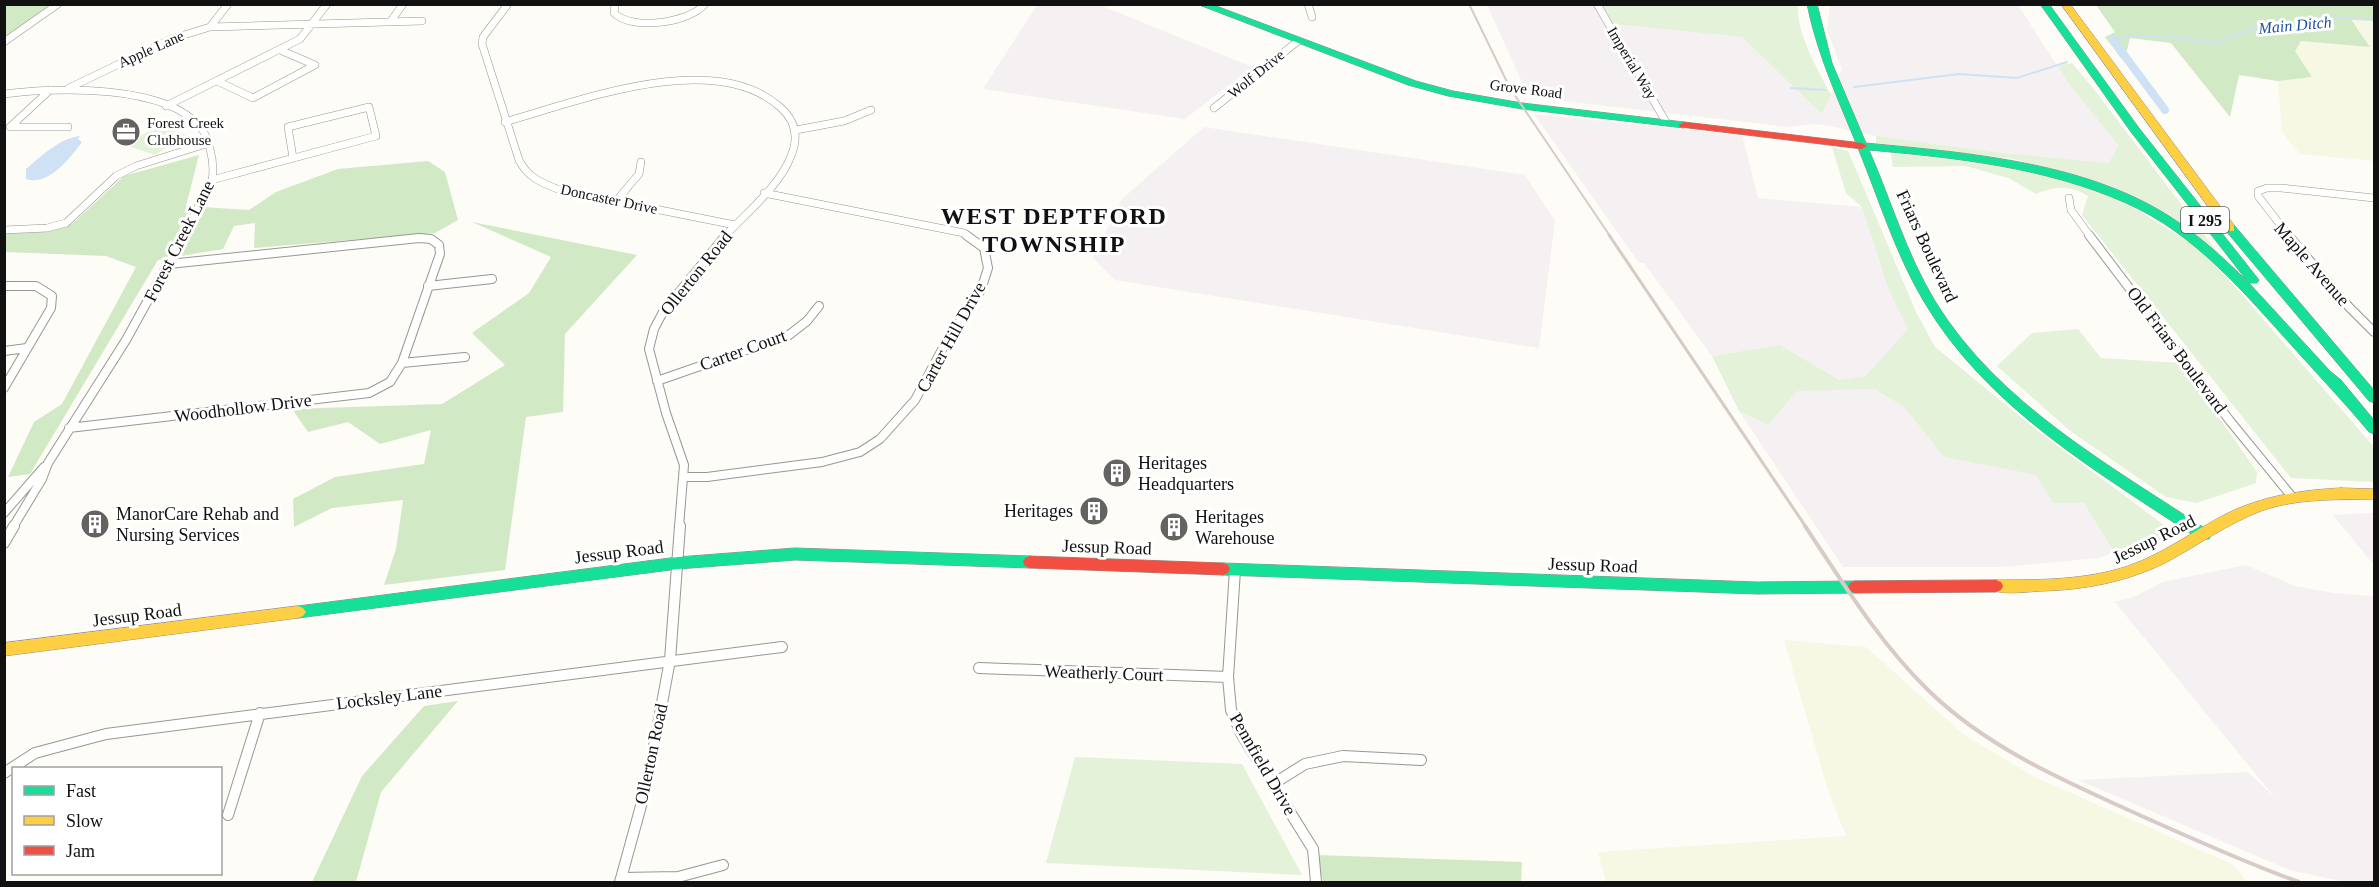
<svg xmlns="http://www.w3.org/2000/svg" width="2379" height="887" font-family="'Times New Roman',serif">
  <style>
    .industrial { fill: #f5f0f2 }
    .farmland { fill: #f6f8e4 }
    .green { fill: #e3f2d8 }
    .forest { fill: #d2e9c6 }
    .water { fill: #cfe1f5 }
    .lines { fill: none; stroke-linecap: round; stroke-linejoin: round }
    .stream { stroke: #cfe1f5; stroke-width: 2 }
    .canal { stroke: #cfe1f5; stroke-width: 8 }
    .street-far2-casing { stroke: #979795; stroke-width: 8 }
    .street-far1-casing { stroke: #979795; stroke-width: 10 }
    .street-casing { stroke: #979795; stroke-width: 12 }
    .fast-casing { stroke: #8e8d8b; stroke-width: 1 }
    .slow-casing { stroke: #8e8d8b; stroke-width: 1 }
    .jam-casing { stroke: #8e8d8b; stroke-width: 1 }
    .street-far2 { stroke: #fffffe; stroke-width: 7 }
    .street-far1 { stroke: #fffffe; stroke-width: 8 }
    .street { stroke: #fffffe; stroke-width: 10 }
    .fast { fill: #16e098; fill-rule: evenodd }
    .slow { fill: #ffcf43; fill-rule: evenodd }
    .jam { fill: #f24e42; fill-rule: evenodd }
    .rail-far2 { stroke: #d8cac7; stroke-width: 2 }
    .rail-far1 { stroke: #d8cac7; stroke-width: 3 }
    .rail { stroke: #d8cac7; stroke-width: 4 }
    .labels { text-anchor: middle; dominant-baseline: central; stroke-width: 6; stroke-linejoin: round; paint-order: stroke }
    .far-street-label { font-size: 15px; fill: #111; stroke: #fff }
    .far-poi-label { font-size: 15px; fill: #111; stroke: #fff; text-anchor: start }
    .far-water-label { font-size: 16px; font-style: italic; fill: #1d4f9f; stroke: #fff }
    .shield { fill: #fff; stroke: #585858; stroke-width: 1.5 }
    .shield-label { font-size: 16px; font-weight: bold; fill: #111 }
    .street-label { font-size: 18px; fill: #111; stroke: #fff }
    .poi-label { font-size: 18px; fill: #111; stroke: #fff; text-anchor: start }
    .district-label { font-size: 24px; font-weight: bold; letter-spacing: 1.5px; fill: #111; stroke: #fff }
  </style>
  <rect width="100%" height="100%" fill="#fdfcf7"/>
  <path class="industrial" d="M1037,5h63l152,62 -67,52 -202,-30z
    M1487,5h115l12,19 128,13 80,77 20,-45 -15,-39 3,-25h188l51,79 50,62 -11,17 -114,-11 -118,-16 -46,-10 -18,-2 -24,3 -259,-30z
    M1534,114l208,21 16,63 104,9 27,84 19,38 -41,47 -26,4 -61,-35 -68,11 -68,-93h-5z
    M1204,127l321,48 30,46 -16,127 -424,-68 -22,-22 29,-59z
    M1873,389l31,18 40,50 92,18 17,28h31l30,49 -14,6 -98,9h-159l-104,-156 29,14 29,-35z
    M2374,513v52l-41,-50z
    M2246,565l49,21 38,7 41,3v286h-29l-55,-12 -212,-90 170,-8 28,27 -161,-197 21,-6 27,-14z"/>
  <path class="farmland" d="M2349,17l25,3v141l-74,-7 -18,-22 -4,-51 34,-4 -18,-26 7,-10 69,5z
    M1784,640l82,7 97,87 72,43 199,88 13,17h-641l-8,-30 248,-16 -18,-46z"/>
  <path class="green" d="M1602,5h196c-2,28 20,65 33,90l-9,19 -80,-77 -128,-13z
    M2072,63l21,25 126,166 -42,-32 -67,-36 -96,-27 -138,-16v-7l118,16 114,11 11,-17 -50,-62 -11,-18z
    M157,126l29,9 -31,20 -30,-10z
    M1832,147l16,4 68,161 19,35 108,88 125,93 -5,11 -49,13 -30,-49h-31l-17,-28 -92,-18 -40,-50 -30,-18 -77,2 -29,34 -29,-14 -27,-55 68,-11 60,35 26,-4 42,-47 -19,-38 -27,-84 -16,-14z
    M1891,153l108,12 66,14 61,24 78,48 170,196v35l-83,-4 -209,-263 6,-19c-19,-11 -32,-10 -52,-2l-28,-16 -42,-12 -73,1z
    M2078,329l23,29 80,5 76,109 -1,11 -60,20 -30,-6 -97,-67 -72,-64 35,-33z
    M1075,757l167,7 60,111 -256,-12z"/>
  <path class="forest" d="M5,5h49l-49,35z
    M2096,5h278v15l-24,-2 20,29 -69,-6 -6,10 17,26 -34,4 -39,-6 -9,42 -59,-74 -41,-5 -6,24 -19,-25 10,-5z
    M199,155l-13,51 63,4 27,-18 62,-23 90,-8 17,11 13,48 -23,13 -181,15 1,-25 -21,3 -11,23 -65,11 -128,214 -22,3 26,-55 28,-18 74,-137 -30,-11 -101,-4v-26l67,-2 52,-48z
    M472,222l165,33 -72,79 -2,78 -37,5 -21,153 -121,15 12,-36 7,-49 -71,8 -38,19 -1,-28 42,-22 89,-13 7,-34 -51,14 -32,-22 -40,10 -16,-23 150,-5 63,-39 -33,-32 57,-40 22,-36z
    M458,701l-77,91 -25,90h-44l50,-106 62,-70z
    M1317,855l205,7 -1,20h-198z"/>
  <path class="water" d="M80,136l-2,3 4,3c-11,15 -34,45 -56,37v-10c14,-12 34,-31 54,-33z"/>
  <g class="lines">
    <path class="stream" d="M2110,42l16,-5 37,-1 54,7 40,-16 80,-9 37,2
      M1854,87l105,-13 58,4 50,-16
      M1791,88l34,2"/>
    <path class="canal" d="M2113,40l52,70"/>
    <g class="street-far2-casing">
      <path id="street-far2" d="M508,4l-25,33 -1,7 37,116c9,18 23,23 41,30l175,35
        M615,4l-1,9c18,18 75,10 91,-9
        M1308,4l4,13
        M1597,4l69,118
        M391,21l12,-17
        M210,27l212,-6
        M4,42l54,-38
        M217,81l36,17 62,-33 -35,-15
        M69,88l102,-49 39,-12 18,-23
        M50,90l-40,37h58
        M4,94c50,-7 163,-10 197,34 5,6 7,13 9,21 3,11 4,20 2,31l-29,56
        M166,106l134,-67 27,-35
        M1214,108l84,-67
        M505,122c74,-21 209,-74 275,-15 16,14 19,30 11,49 -12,31 -44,56 -66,80
        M796,130l48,-9 27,-11
        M212,180l164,-44 -7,-29 -81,20 5,31
        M764,193l200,40 4,3
        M2069,198l2,12 19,26
        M616,201l23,-27 2,-12
        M4,230l43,-2 19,-5 50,-47 20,-10 73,-23
        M2289,236l-31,-40v-5l9,-3h14l93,10"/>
    </g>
    <g class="street-far1-casing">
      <path id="street-far1" d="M2089,235l141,186 63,77
        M2288,235l61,72 25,25
        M169,264l250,-26 12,1 8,6 1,9 -38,109
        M4,286h32l16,10 -1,12 -47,80
        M428,286l64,-7
        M4,351l23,-3
        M657,381l132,-46 18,-14 12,-15
        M69,428l300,-35 21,-11 12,-19 63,-6
        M683,477h24l115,-15 38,-10 20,-13 35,-39 30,-56 36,-54 7,-22 -4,-20 -18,-13
        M4,513l40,-46
        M13,527l29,-48 6,-16 78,-123 58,-105
        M679,527l5,-62 -18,-52 -17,-64 5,-20 9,-17 63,-77"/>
    </g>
    <g class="street-casing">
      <path id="street" d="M4,543l10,-17
        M1235,570l-7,107 3,33 11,25 71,114 3,33
        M979,668l249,9
        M4,773l31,-20 71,-19 676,-87
        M1273,784l32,-20 38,-8 78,4
        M228,815l32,-102
        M622,878l56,-1 45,-12
        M620,882l27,-98 23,-124 10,-134"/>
    </g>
    <g class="fast-casing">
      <path id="fast" d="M1197,4h14l205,77 37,10 69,12 162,19 5,3 -5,3 -162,-19 -74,-13 -40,-11z
        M1807,4h10l15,59 34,80c103,10 225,19 312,79 26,18 48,38 70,60l-117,-150 -91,-128h9l90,124 120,152 -2,3h-8l81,88 11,9 33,40v14l-5,-2c-24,-29 -50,-56 -75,-84 -50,-55 -98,-114 -168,-145 -81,-36 -169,-45 -257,-53 22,50 37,103 66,151 63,103 176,165 274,230l2,4 -2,4h-10c-101,-67 -213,-131 -276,-239 -26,-44 -42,-94 -61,-142 -20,-51 -44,-99 -55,-154z
        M2230,224l4,1 140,165v13l-5,-2 -143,-170v-6z
        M795,548l235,8 5,2 2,4 -2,4 -5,2 -235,-8 -117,9 -380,49 -5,-2 -3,-4 3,-4 5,-2 380,-49z
        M1223,563l534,19 98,-1 5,2 2,4 -2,4 -5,2 -98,1 -534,-19 -5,-2 -2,-4 2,-4z"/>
    </g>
    <g class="slow-casing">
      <path id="slow" d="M2061,4h9l164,221v6h-8z
        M2341,488l33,1v10c-37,1 -76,-1 -113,12 -34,13 -64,35 -96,52 -39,19 -81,27 -124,28 -16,1 -36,4 -50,-1l-2,-4 2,-4 5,-2c44,0 90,0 132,-14 35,-12 65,-35 98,-52 36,-18 75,-24 115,-26z
        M298,606l5,2 3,4 -3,4 -5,2 -294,38v-13z"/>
    </g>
    <g class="jam-casing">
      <path id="jam" d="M1684,122l178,21 5,3 -5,3 -182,-22 -1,-2z
        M1030,556l193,7 5,2 2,4 -2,4 -5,2 -193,-7 -5,-2 -2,-4 2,-4z
        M1996,580l5,2 2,4 -2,4 -5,2 -141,1 -5,-2 -2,-4 2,-4 5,-2z"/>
    </g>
    <use href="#street-far2" class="street-far2"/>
    <use href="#street-far1" class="street-far1"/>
    <use href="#street" class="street"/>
    <use href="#fast" class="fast"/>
    <use href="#slow" class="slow"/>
    <use href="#jam" class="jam"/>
    <path class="rail-far2" d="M1469,4l41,84 100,148"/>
    <path class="rail-far1" d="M1609,235l197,292"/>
    <path class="rail" d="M1805,526c38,57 74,116 123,164 58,57 134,90 207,123 54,24 108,49 164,69"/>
  </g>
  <defs>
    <g id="office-disc" transform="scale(1.5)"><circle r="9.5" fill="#646362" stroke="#fff"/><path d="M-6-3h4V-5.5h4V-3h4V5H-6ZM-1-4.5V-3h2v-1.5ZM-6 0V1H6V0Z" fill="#fff"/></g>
    <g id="building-disc" transform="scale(1.5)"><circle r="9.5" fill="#646362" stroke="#fff"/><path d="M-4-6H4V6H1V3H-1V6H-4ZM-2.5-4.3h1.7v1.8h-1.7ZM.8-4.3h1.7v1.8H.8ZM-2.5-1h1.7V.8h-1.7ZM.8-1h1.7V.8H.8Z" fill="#fff"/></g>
  </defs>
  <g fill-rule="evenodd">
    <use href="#office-disc" x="126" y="132"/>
    <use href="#building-disc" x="1117" y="473"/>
    <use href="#building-disc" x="1094" y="511"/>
    <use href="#building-disc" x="95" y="524"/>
    <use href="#building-disc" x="1174" y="527"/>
  </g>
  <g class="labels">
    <g class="far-street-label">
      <text transform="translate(151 49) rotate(-24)">Apple Lane</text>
      <text transform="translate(1632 63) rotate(59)">Imperial Way</text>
      <text transform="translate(1256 74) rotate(-39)">Wolf Drive</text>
      <text transform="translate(1526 89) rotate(7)">Grove Road</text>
      <text transform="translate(609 199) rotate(12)">Doncaster Drive</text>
    </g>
    <g class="far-poi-label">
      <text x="147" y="123">Forest Creek<tspan x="147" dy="17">Clubhouse</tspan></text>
    </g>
    <g class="far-water-label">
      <text transform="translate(2295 25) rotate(-5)">Main Ditch</text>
    </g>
    <rect class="shield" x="2181" y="207" width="48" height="26" rx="4.5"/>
    <g class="shield-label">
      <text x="2205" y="220">I 295</text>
    </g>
    <g class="street-label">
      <text transform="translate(179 241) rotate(-63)">Forest Creek Lane</text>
      <text transform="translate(1927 246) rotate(65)">Friars Boulevard</text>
      <text transform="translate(2312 264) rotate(49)">Maple Avenue</text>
      <text transform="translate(696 273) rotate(-51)">Ollerton Road</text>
      <text transform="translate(951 337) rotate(-61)">Carter Hill Drive</text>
      <text transform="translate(743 350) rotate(-20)">Carter Court</text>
      <text transform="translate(2177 350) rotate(53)">Old Friars Boulevard</text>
      <text transform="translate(243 408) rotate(-7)">Woodhollow Drive</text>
      <text transform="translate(2154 539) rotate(-26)">Jessup Road</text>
      <text transform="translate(1107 547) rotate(2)">Jessup Road</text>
      <text transform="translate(619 552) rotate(-7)">Jessup Road</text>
      <text transform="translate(1593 565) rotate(2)">Jessup Road</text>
      <text transform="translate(137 615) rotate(-7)">Jessup Road</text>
      <text transform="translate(1104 673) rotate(2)">Weatherly Court</text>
      <text transform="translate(389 697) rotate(-7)">Locksley Lane</text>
      <text transform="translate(651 754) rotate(-78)">Ollerton Road</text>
      <text transform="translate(1263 764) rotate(60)">Pennfield Drive</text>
    </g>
    <g class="poi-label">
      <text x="1138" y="463">Heritages<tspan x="1138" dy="21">Headquarters</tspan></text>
      <text x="1073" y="511" text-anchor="end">Heritages</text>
      <text x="116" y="514">ManorCare Rehab and<tspan x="116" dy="21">Nursing Services</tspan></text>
      <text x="1195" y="517">Heritages<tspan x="1195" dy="21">Warehouse</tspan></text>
    </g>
    <g class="district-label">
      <text x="1054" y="216">WEST DEPTFORD<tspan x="1054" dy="28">TOWNSHIP</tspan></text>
    </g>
  </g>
  <rect width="2379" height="887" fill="none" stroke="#111111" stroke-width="12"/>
  <rect x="12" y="767" width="210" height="108" fill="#ffffff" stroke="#a0a0a0" stroke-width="1.5"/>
  <rect x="24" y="786" width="30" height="9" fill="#16e098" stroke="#a0a0a0" stroke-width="1.5"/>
  <text x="66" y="797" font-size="18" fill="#111111">Fast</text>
  <rect x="24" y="816" width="30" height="9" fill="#ffcf43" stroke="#a0a0a0" stroke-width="1.5"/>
  <text x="66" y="827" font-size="18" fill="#111111">Slow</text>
  <rect x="24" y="846" width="30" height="9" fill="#f24e42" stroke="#a0a0a0" stroke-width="1.5"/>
  <text x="66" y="857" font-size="18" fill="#111111">Jam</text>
</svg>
